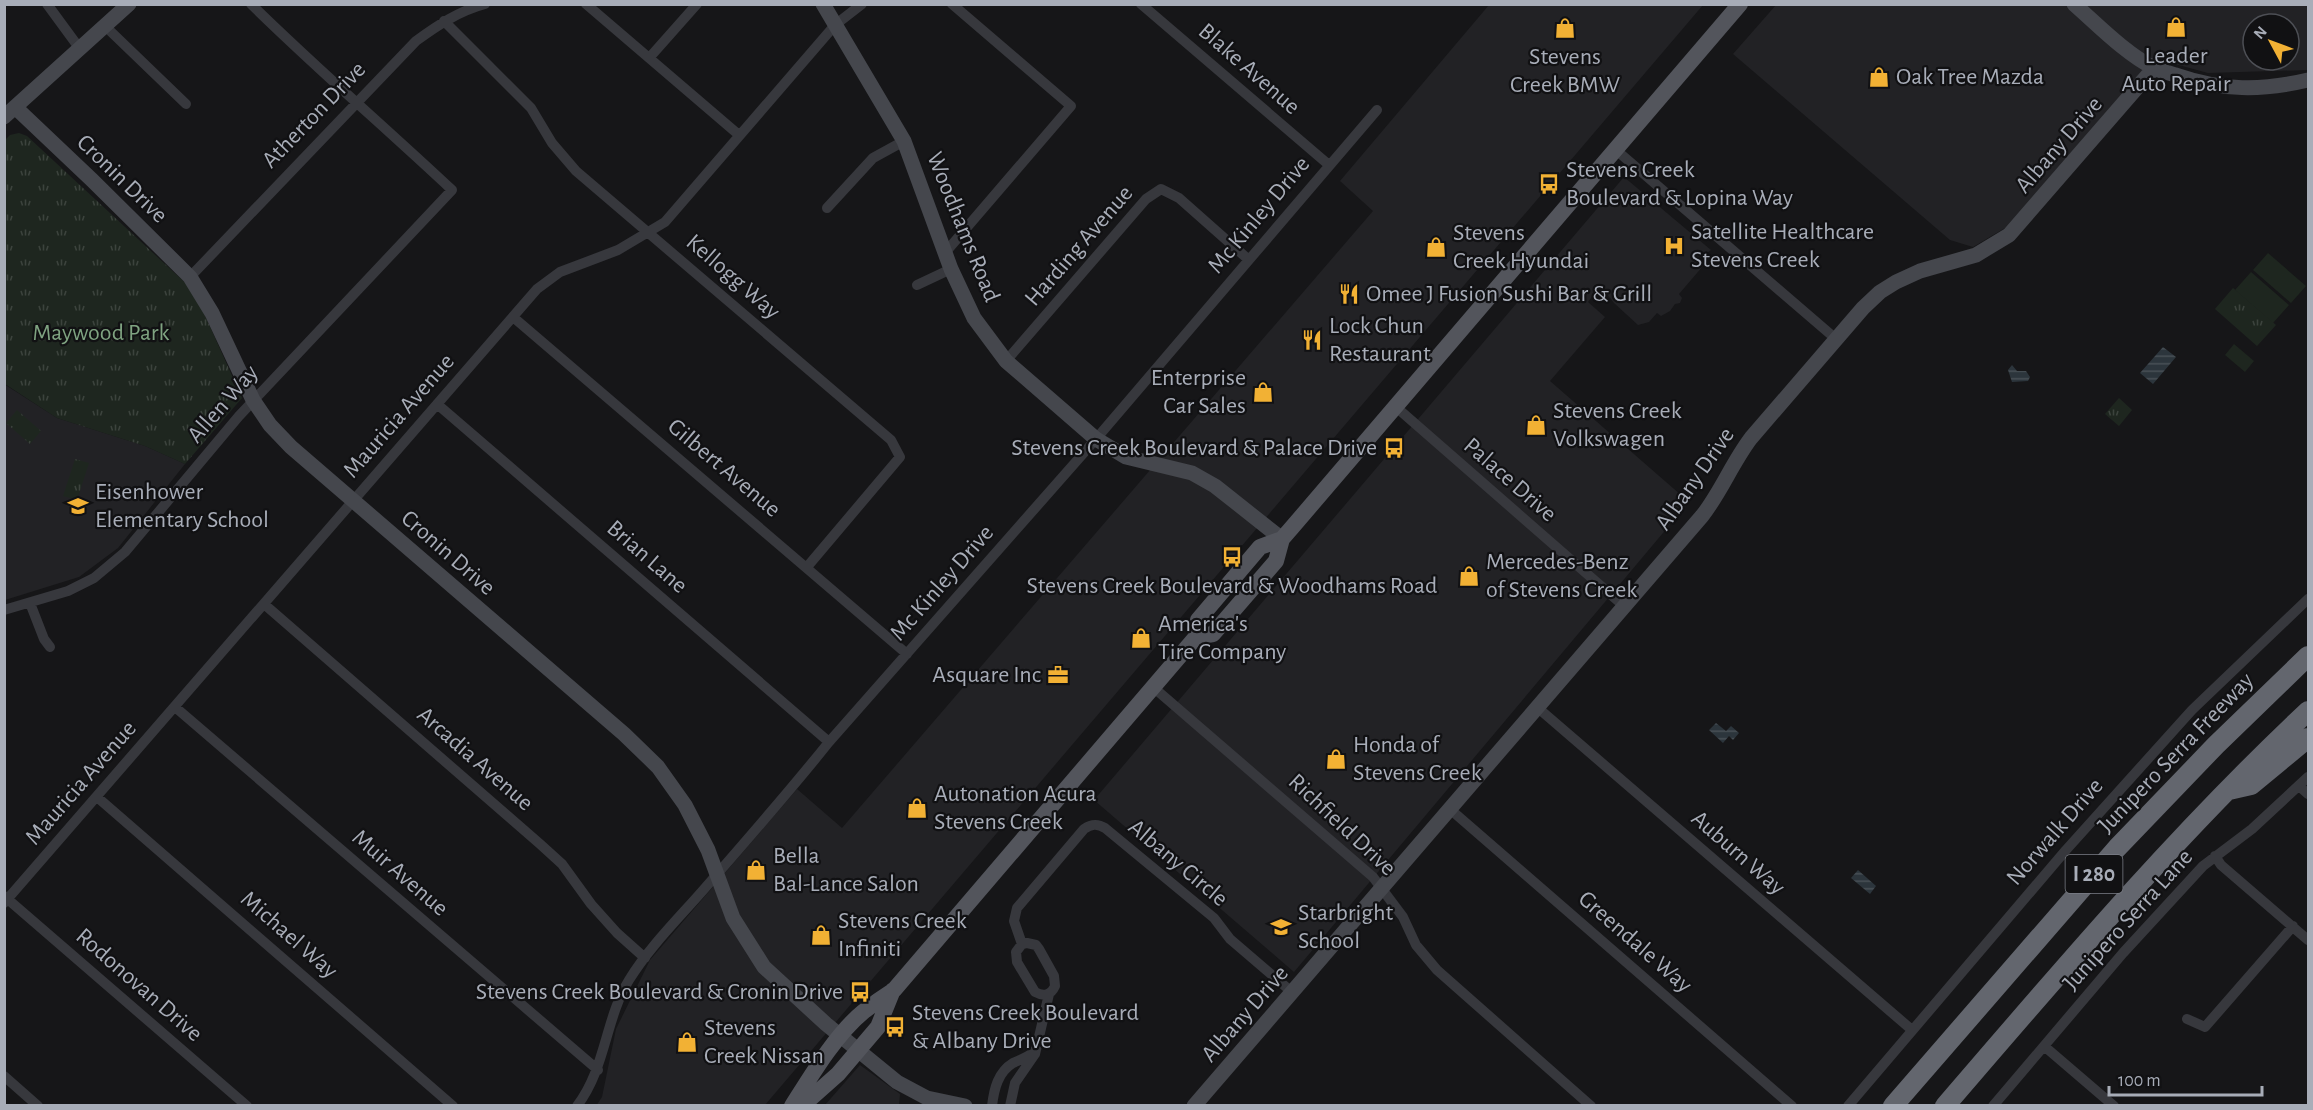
<svg xmlns="http://www.w3.org/2000/svg" width="2313" height="1110" font-family="'Alegreya Sans',sans-serif">
  <style>
    .built { fill: #222225; fill-rule: evenodd }
    .green { fill: #1e261f }
    .park { fill: url(#park-tufts) }
    .water { fill: url(#water-rules) }
    .lines { fill: none; stroke-linecap: round; stroke-linejoin: round }
    .street { stroke: #37383d; stroke-width: 10 }
    .secondary { stroke: #45474d; stroke-width: 15 }
    .primary { stroke: #53555c; stroke-width: 16 }
    .highway { stroke: #63666e; stroke-width: 20 }
    .labels { text-anchor: middle; dominant-baseline: central; stroke-width: 4.5; stroke-linejoin: round; paint-order: stroke }
    .shield { fill: #111113; stroke: #7b7e86; stroke-width: 1.5 }
    .shield-label { font-size: 22px; font-weight: bold; fill: #a8adb8 }
    .poi-label { font-size: 24px; fill: #a8adb8; stroke: #111113; text-anchor: start }
    .street-label { font-size: 24px; fill: #a8adb8; stroke: #111113 }
    .park-label { font-size: 24px; fill: #7fa381; stroke: #111113 }
  </style>
  <defs>
    <pattern id="park-tufts" width="24" height="20" patternUnits="userSpaceOnUse" patternTransform="scale(1.5)"><rect width="24" height="20" fill="#1e261f"/><path d="M3 7l-1-3M5 7V3M7 7l1-3M15 17l-1-3M17 17v-4M19 17l1-3" fill="none" stroke="#3c433d"/></pattern>
    <pattern id="water-rules" width="6" height="5" patternUnits="userSpaceOnUse" patternTransform="scale(1.5)"><rect width="6" height="5" fill="#2c353c"/><path d="M0 2.5h6" fill="none" stroke="#485056"/></pattern>
  </defs>
  <rect width="100%" height="100%" fill="#161618"/>
  <path class="built" d="M1489,5h214l-938,1100 -169,1 6,-9 14,-68 34,-69 147,-171 45,39 531,-617 -33,-30z
    M1776,5h532v65l-100,3 -55,-15 -132,153 -16,17 -32,19 -23,-7 -217,-186zM2253,24h36v36h-36z
    M1624,177l87,73 -7,5 5,4 -30,35 3,4 -2,5 -5,1 -5,7 -9,5 -4,-3 -8,9 -11,3 -24,-22 -10,-13 -6,-1 -10,13 17,15 -55,64 139,121 -395,470 -200,-172z
    M4,384l53,34 88,28 40,18 -67,84 -39,29 -74,23z
    M860,1065l40,29 -1,11h-74z"/>
  <path class="green" d="M2268,253l38,33 -15,17 -38,-33z
    M2251,272l38,33 -16,18 -38,-33z
    M2234,344l20,17 -9,11 -20,-17z"/>
  <path class="park" d="M19,133l8,3 167,155 48,107 -57,66 -40,-18 -88,-28 -52,-34v-244l5,-5z
    M2233,288l43,37 -19,21 -42,-37z
    M2119,398l13,12 -13,16 -14,-12z
    M17,410l24,21 -11,13 -24,-21z
    M75,459l14,4 -12,37 -14,-4z"/>
  <path class="water" d="M2163,347l13,10 -23,27 -13,-11z
    M2012,365l5,6h9l4,6 -2,4 -16,1 -4,-12z
    M1716,723l10,8 5,-5 8,7 -6,7 -4,-4 -6,7 -14,-13z
    M1858,870l18,16 -6,8 -19,-16z"/>
  <g class="lines">
    <path class="street" d="M47,4l33,45
      M586,4l153,131
      M1141,4l188,161
      M444,21l87,87 21,35 24,28 315,269 9,17 -93,110
      M105,26l81,78
      M650,57l47,-53
      M1616,150l220,189
      M827,208l46,-50 31,-17
      M944,254l127,-148 -119,-102
      M190,277l226,-236c22,-16 43,-30 69,-37
      M917,285l34,-16
      M513,317l394,337
      M1006,361l140,-162 15,-10 18,9 70,62
      M437,404l392,338
      M1396,407l229,200
      M30,603l14,36 6,8
      M264,604l276,240 22,20 29,40 26,29 28,25
      M4,610l64,-19 26,-13 31,-26 114,-136 213,-226c-66,-62 -136,-122 -201,-186
      M1153,687l220,190 30,40 13,28 21,25 154,136
      M175,707l423,363
      M1538,708l374,322
      M2299,786l9,8
      M97,797l356,309
      M1451,810l341,296
      M2215,856l6,9 87,75
      M4,896l243,210
      M4,903l533,-614 23,-17 58,-22 47,-28 170,-197 27,-21
      M1027,943l9,2 3,4 15,27 1,10c-4,9 -11,11 -20,6l-18,-30 -1,-10 6,-8z
      M1022,944l-8,-23 3,-13 67,-79c7,-5 13,-6 21,-1l109,90 16,21 63,54
      M2187,1019l18,8 88,-101
      M2044,1046l70,60
      M4,1076l34,30
      M577,1106c29,-38 28,-87 52,-126 21,-34 50,-62 76,-92 42,-48 84,-96 124,-146l267,-303 281,-329
      M992,1106c2,-17 6,-34 21,-43 8,-4 15,-5 21,-12
      M1010,1106l5,-23 20,-29 14,-60
      M1848,1106l218,-256 126,-140 116,-111
      M1993,1106l130,-153 80,-87 49,-37 56,-52"/>
    <path class="secondary" d="M823,4l81,137 47,128 23,49 32,43 90,78 30,18 66,16 23,13 67,53
      M2074,4c25,22 51,49 80,64 7,3 15,5 22,7 46,16 86,16 132,5
      M15,107l77,73 98,97 22,36 41,87 17,25 21,22 333,287 34,33 27,38 23,45 25,68 31,49 62,57 71,58 30,16 38,8
      M4,117l125,-113
      M1194,1106l508,-590c19,-24 30,-53 49,-78l112,-130 17,-16 16,-10 24,-11 56,-16 33,-20 145,-167"/>
    <path class="primary" d="M1196,637l17,-3 63,-73 6,-22 13,-15 445,-520
      M792,1106c19,-30 44,-72 71,-94 10,-8 20,-15 31,-22l302,-353 2,-17 62,-73 22,-8
      M802,1106l36,-32 40,-47 15,-37"/>
    <path class="highway" d="M2229,790l22,-5 57,-47
      M1893,1106l224,-258 99,-103 92,-89
      M1945,1106c117,-136 232,-272 363,-395"/>
  </g>
  <defs>
    <g id="shop-bare" transform="scale(1.62)"><path d="M-5-2.5h2.3a2.7 3.5 0 0 1 5.4 0H5L5.5 6h-11ZM-1.5-2.5h3a1.5 2.3 0 0 0-3 0Z" fill="#f2b134" stroke="#111113" stroke-width="2.5" paint-order="stroke"/></g>
    <g id="bus-bare" transform="scale(1.62)"><path d="M-5-6H5V4H4V6H2V4H-2V6H-4V4H-5ZM-3.5-4V0h7V-4ZM-3.5 1.2v1.5H-2V1.2ZM2 1.2v1.5H3.5V1.2Z" fill="#f2b134" stroke="#111113" stroke-width="2.5" paint-order="stroke"/></g>
    <g id="hospital-bare" transform="scale(1.62)"><path d="M-5-5h3v3.5h4V-5h3V5h-3V1.5h-4V5h-3Z" fill="#f2b134" stroke="#111113" stroke-width="2.5" paint-order="stroke"/></g>
    <g id="restaurant-bare" transform="scale(1.62)"><path d="M-5-6h1v4h1v-4h1v4h1v-4h1v5L-1.5 .5V6h-2V.5L-5-1ZM5-6V6H3V1.5H1.5Q1.5-4 5-6Z" fill="#f2b134" stroke="#111113" stroke-width="2.5" paint-order="stroke"/></g>
    <g id="school-bare" transform="scale(1.62)"><path d="M0-5L7-2L0 1L-7-2ZM-4 1L0 2.5L4 1V4Q0 6-4 4Z" fill="#f2b134" stroke="#111113" stroke-width="2.5" paint-order="stroke"/></g>
    <g id="office-bare" transform="scale(1.62)"><path d="M-6-3h4V-5.5h4V-3h4V5H-6ZM-1-4.5V-3h2v-1.5ZM-6 0V1H6V0Z" fill="#f2b134" stroke="#111113" stroke-width="2.5" paint-order="stroke"/></g>
  </defs>
  <g fill-rule="evenodd">
    <use href="#shop-bare" x="2176" y="27"/>
    <use href="#shop-bare" x="1565" y="28"/>
    <use href="#shop-bare" x="1879" y="77"/>
    <use href="#bus-bare" x="1549" y="184"/>
    <use href="#hospital-bare" x="1674" y="246"/>
    <use href="#shop-bare" x="1436" y="247"/>
    <use href="#restaurant-bare" x="1349" y="294"/>
    <use href="#restaurant-bare" x="1312" y="340"/>
    <use href="#shop-bare" x="1263" y="392"/>
    <use href="#shop-bare" x="1536" y="425"/>
    <use href="#bus-bare" x="1394" y="448"/>
    <use href="#school-bare" x="78" y="506"/>
    <use href="#bus-bare" x="1232" y="557"/>
    <use href="#shop-bare" x="1469" y="576"/>
    <use href="#shop-bare" x="1141" y="638"/>
    <use href="#office-bare" x="1058" y="675"/>
    <use href="#shop-bare" x="1336" y="759"/>
    <use href="#shop-bare" x="917" y="808"/>
    <use href="#shop-bare" x="756" y="870"/>
    <use href="#school-bare" x="1281" y="927"/>
    <use href="#shop-bare" x="821" y="935"/>
    <use href="#bus-bare" x="860" y="992"/>
    <use href="#bus-bare" x="895" y="1027"/>
    <use href="#shop-bare" x="687" y="1042"/>
  </g>
  <g class="labels">
    <rect class="shield" x="2065.5" y="855" width="57" height="38" rx="4.5"/>
    <g class="shield-label">
      <text x="2094" y="874">I 280</text>
    </g>
    <g class="poi-label">
      <text x="2176" y="56" text-anchor="middle">Leader<tspan x="2176" dy="28">Auto Repair</tspan></text>
      <text x="1565" y="57" text-anchor="middle">Stevens<tspan x="1565" dy="28">Creek BMW</tspan></text>
      <text x="1896" y="77">Oak Tree Mazda</text>
      <text x="1566" y="170">Stevens Creek<tspan x="1566" dy="28">Boulevard &amp; Lopina Way</tspan></text>
      <text x="1691" y="232">Satellite Healthcare<tspan x="1691" dy="28">Stevens Creek</tspan></text>
      <text x="1453" y="233">Stevens<tspan x="1453" dy="28">Creek Hyundai</tspan></text>
      <text x="1366" y="294">Omee J Fusion Sushi Bar &amp; Grill</text>
      <text x="1329" y="326">Lock Chun<tspan x="1329" dy="28">Restaurant</tspan></text>
      <text x="1246" y="378" text-anchor="end">Enterprise<tspan x="1246" dy="28">Car Sales</tspan></text>
      <text x="1553" y="411">Stevens Creek<tspan x="1553" dy="28">Volkswagen</tspan></text>
      <text x="1377" y="448" text-anchor="end">Stevens Creek Boulevard &amp; Palace Drive</text>
      <text x="95" y="492">Eisenhower<tspan x="95" dy="28">Elementary School</tspan></text>
      <text x="1486" y="562">Mercedes-Benz<tspan x="1486" dy="28">of Stevens Creek</tspan></text>
      <text x="1232" y="586" text-anchor="middle">Stevens Creek Boulevard &amp; Woodhams Road</text>
      <text x="1158" y="624">America's<tspan x="1158" dy="28">Tire Company</tspan></text>
      <text x="1041" y="675" text-anchor="end">Asquare Inc</text>
      <text x="1353" y="745">Honda of<tspan x="1353" dy="28">Stevens Creek</tspan></text>
      <text x="934" y="794">Autonation Acura<tspan x="934" dy="28">Stevens Creek</tspan></text>
      <text x="773" y="856">Bella<tspan x="773" dy="28">Bal-Lance Salon</tspan></text>
      <text x="1298" y="913">Starbright<tspan x="1298" dy="28">School</tspan></text>
      <text x="838" y="921">Stevens Creek<tspan x="838" dy="28">Infiniti</tspan></text>
      <text x="843" y="992" text-anchor="end">Stevens Creek Boulevard &amp; Cronin Drive</text>
      <text x="912" y="1013">Stevens Creek Boulevard<tspan x="912" dy="28">&amp; Albany Drive</tspan></text>
      <text x="704" y="1028">Stevens<tspan x="704" dy="28">Creek Nissan</tspan></text>
    </g>
    <g class="street-label">
      <text transform="translate(1249 69) rotate(41)">Blake Avenue</text>
      <text transform="translate(314 115) rotate(-46)">Atherton Drive</text>
      <text transform="translate(2059 145) rotate(-49)">Albany Drive</text>
      <text transform="translate(122 179) rotate(44)">Cronin Drive</text>
      <text transform="translate(1259 215) rotate(-50)">Mc Kinley Drive</text>
      <text transform="translate(963 227) rotate(68)">Woodhams Road</text>
      <text transform="translate(1079 246) rotate(-49)">Harding Avenue</text>
      <text transform="translate(733 277) rotate(41)">Kellogg Way</text>
      <text transform="translate(223 404) rotate(-49)">Allen Way</text>
      <text transform="translate(399 416) rotate(-49)">Mauricia Avenue</text>
      <text transform="translate(724 468) rotate(40)">Gilbert Avenue</text>
      <text transform="translate(1695 479) rotate(-55)">Albany Drive</text>
      <text transform="translate(1510 480) rotate(41)">Palace Drive</text>
      <text transform="translate(448 553) rotate(41)">Cronin Drive</text>
      <text transform="translate(647 557) rotate(41)">Brian Lane</text>
      <text transform="translate(942 583) rotate(-49)">Mc Kinley Drive</text>
      <text transform="translate(2176 753) rotate(-46)">Junipero Serra Freeway</text>
      <text transform="translate(475 759) rotate(41)">Arcadia Avenue</text>
      <text transform="translate(81 783) rotate(-49)">Mauricia Avenue</text>
      <text transform="translate(1342 825) rotate(43)">Richfield Drive</text>
      <text transform="translate(2055 832) rotate(-49)">Norwalk Drive</text>
      <text transform="translate(1738 853) rotate(41)">Auburn Way</text>
      <text transform="translate(1178 863) rotate(40)">Albany Circle</text>
      <text transform="translate(400 873) rotate(41)">Muir Avenue</text>
      <text transform="translate(2128 920) rotate(-48)">Junipero Serra Lane</text>
      <text transform="translate(289 935) rotate(41)">Michael Way</text>
      <text transform="translate(1635 942) rotate(41)">Greendale Way</text>
      <text transform="translate(139 985) rotate(41)">Rodonovan Drive</text>
      <text transform="translate(1245 1014) rotate(-49)">Albany Drive</text>
    </g>
    <g class="park-label">
      <text x="101" y="333">Maywood Park</text>
    </g>
  </g>
  <rect width="2313" height="1110" fill="none" stroke="#a8adb8" stroke-width="12"/>
  <g transform="translate(2271 42) rotate(311)"><circle r="28" fill="#111113" stroke="#4d4f55" stroke-width="1.5"/>
  <path d="M0-4.5L10 22L0 15L-10 22Z" fill="#f2b134"/>
  <text y="-9" font-size="16" font-weight="bold" text-anchor="middle" fill="#a8adb8">N</text>
  </g>
  <path d="M2109 1086v9h153v-9" fill="none" stroke="#a8adb8" stroke-width="3"/>
  <text x="2118" y="1086" font-size="18" fill="#a8adb8" stroke="#111113" stroke-width="4.5" paint-order="stroke">100 m</text>
</svg>
